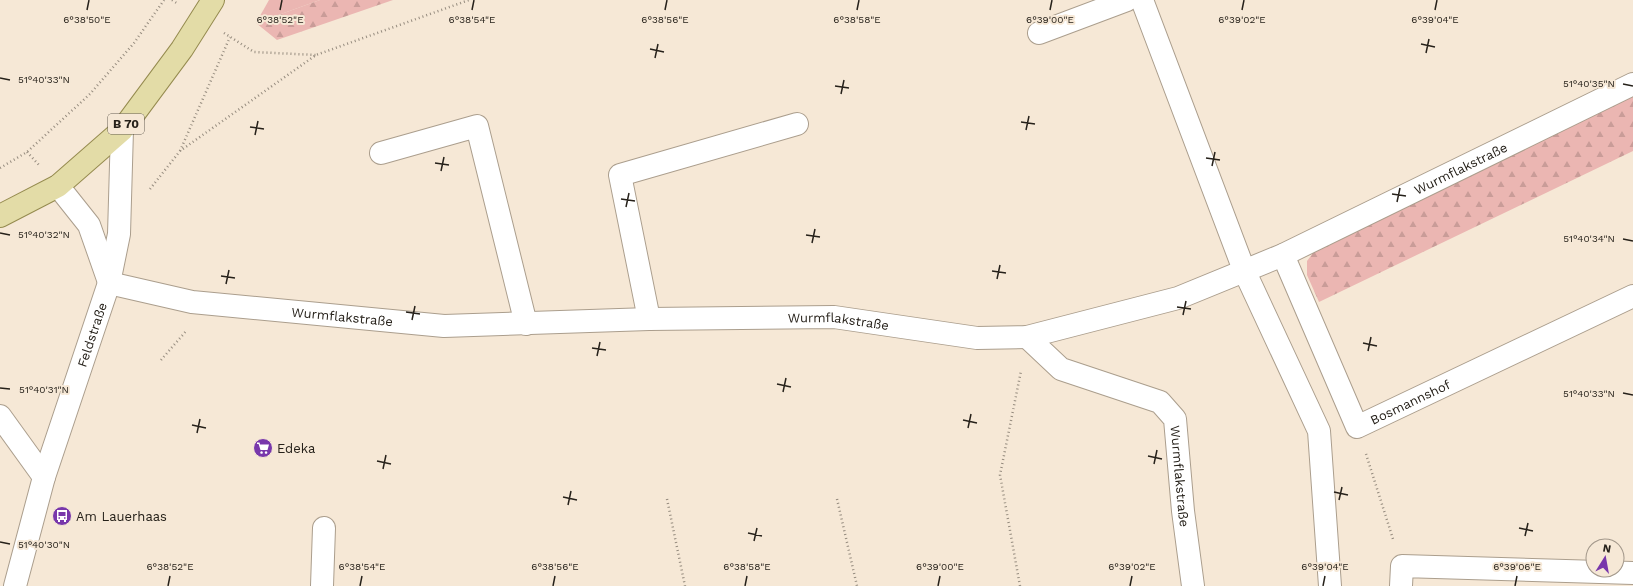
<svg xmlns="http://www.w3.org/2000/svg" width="1633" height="586" font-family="'Work Sans',sans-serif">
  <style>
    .grass { fill: #ebb6b2 }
    .forest { fill: url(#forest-firs) }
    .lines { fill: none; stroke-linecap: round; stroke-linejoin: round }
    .minor-casing { stroke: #ab9e8d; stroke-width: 24 }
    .major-casing { stroke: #958b4f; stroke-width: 24 }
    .path { stroke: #968c7f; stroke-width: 2.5; stroke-dasharray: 1 3; stroke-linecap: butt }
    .minor { stroke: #fff; stroke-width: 22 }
    .major { stroke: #e3dca7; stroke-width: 22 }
    .ticks { fill: none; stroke: #26211a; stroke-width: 1.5 }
    .labels { text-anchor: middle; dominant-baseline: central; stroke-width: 4; stroke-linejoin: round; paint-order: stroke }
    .shield { fill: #f6e8d6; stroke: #645d52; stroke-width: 1 }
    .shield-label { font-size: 12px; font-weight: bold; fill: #26211a }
    .street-label { font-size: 13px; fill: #26211a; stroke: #f6e8d6 }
    .poi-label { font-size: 13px; fill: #26211a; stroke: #f6e8d6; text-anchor: start }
    .ticks-label { font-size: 10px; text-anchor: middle; fill: #26211a; stroke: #f6e8d6; stroke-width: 4; stroke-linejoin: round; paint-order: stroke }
  </style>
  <defs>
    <pattern id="forest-firs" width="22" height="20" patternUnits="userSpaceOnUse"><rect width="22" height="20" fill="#ebb6b2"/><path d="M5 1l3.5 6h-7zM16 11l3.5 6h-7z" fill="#c99c98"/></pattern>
  </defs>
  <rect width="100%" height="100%" fill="#f6e8d6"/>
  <path class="grass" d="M269,0h51l-64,23z"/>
  <path class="forest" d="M320,0h73l-116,40 -21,-17z
    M1633,96v55l-314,151 -12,-27v-14l9,-12z"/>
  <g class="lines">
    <g class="minor-casing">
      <g id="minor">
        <path d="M1142,0l102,270 75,161 11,155"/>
        <path d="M1039,33l88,-33"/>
        <path d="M381,153l96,-27 49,198"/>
        <path d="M58,186l31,39 20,57"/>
        <path id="s1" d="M1283,255l74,172 276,-131"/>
        <path id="s2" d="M109,283l83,19 252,24 205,-7 185,-2 143,21 50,-1 151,-39 105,-43 350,-171"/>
        <path d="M649,319l-29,-144 177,-51"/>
        <path id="s3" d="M1027,337l34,32 99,33 15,17 8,92 10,75"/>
        <path d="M0,416l44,61"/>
        <path id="s4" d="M15,586l29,-109 65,-194 10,-49 3,-104"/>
        <path d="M322,586l2,-58"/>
        <path d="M1401,586l1,-20 231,7"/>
      </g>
    </g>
    <g class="major-casing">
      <path id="major" d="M0,216l58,-30 64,-56 60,-81 31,-49"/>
    </g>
    <path class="path" d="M172,0l6,4
      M224,33l30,19 62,3
      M180,151l50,-114
      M27,152l12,13
      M0,168l27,-16 63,-58 44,-51 30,-43
      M150,189l30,-38 136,-96 153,-55
      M161,360l26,-30
      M1366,454l27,85
      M667,499l18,87
      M837,499l20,87
      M1020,586l-20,-111 21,-104"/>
    <use href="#minor" class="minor"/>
    <use href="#major" class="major"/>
  </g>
  <path class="ticks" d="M87,10l2,-10M280,10l2,-10M472,10l2,-10M665,10l2,-10M857,10l2,-10M1050,10l2,-10M1242,10l2,-10M1435,10l2,-10M1421,44l14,3M650,49l14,3M1426,53l3,-14M655,58l3,-14M0,78l10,2M1623,84l10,2M835,86l14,2M841,94l3,-14M1021,122l14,2M250,127l14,2M1026,130l3,-14M255,135l3,-14M1206,158l14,2M435,163l14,2M1212,166l3,-14M441,171l3,-14M1392,194l14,2M621,199l14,2M1397,202l3,-14M626,207l3,-14M0,233l10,2M806,235l14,2M1623,239l10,2M812,243l3,-14M992,271l14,2M221,276l14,2M997,279l3,-14M226,284l3,-14M1177,307l14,2M406,312l14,2M1183,315l3,-14M412,320l3,-14M1363,343l14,3M592,348l14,2M1368,351l3,-14M597,356l3,-14M777,384l14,3M0,388l10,1M783,392l3,-14M1623,393l10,2M963,420l14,3M192,425l14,3M968,428l3,-14M197,433l3,-14M1148,456l14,3M377,461l14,3M1154,464l3,-14M383,469l3,-14M1334,492l14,3M563,497l14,3M1339,500l3,-13M568,505l3,-14M1519,528l14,3M748,533l14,3M1525,536l3,-13M754,541l3,-13M0,542l10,2M168,586l2,-10M360,586l2,-10M553,586l2,-10M745,586l2,-10M938,586l2,-10M1130,586l2,-10M1323,586l2,-10M1515,586l2,-10"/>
  <defs>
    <g id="supermarket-disc" transform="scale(1)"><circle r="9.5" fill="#7837ab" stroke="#f6e8d6"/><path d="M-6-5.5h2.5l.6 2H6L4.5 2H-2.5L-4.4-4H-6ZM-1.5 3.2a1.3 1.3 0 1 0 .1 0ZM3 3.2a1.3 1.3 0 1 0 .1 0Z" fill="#fff"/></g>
    <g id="bus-disc" transform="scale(1)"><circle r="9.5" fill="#7837ab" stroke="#f6e8d6"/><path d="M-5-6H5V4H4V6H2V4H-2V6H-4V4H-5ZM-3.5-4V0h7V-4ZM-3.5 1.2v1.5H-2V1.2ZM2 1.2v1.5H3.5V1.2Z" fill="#fff"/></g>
  </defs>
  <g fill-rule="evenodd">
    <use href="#supermarket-disc" x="263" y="448"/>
    <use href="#bus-disc" x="62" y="516"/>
  </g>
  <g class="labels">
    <rect class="shield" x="108" y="114" width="36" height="20" rx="3"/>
    <g class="shield-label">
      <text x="126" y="124">B 70</text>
    </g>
    <g class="street-label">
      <text stroke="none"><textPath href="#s2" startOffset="1390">Wurmflakstraße</textPath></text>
      <text stroke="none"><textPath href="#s2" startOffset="236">Wurmflakstraße</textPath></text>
      <text stroke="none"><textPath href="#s2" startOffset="733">Wurmflakstraße</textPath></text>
      <text stroke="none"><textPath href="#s4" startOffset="263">Feldstraße</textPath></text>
      <text stroke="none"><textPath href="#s1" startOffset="246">Bosmannshof</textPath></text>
      <text stroke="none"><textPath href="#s3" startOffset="231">Wurmflakstraße</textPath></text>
    </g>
    <g class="poi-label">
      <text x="277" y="448">Edeka</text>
      <text x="76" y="516">Am Lauerhaas</text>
    </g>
  </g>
  <g class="ticks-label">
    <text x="87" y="23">6°38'50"E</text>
    <text x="280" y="23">6°38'52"E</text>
    <text x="472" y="23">6°38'54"E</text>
    <text x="665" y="23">6°38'56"E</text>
    <text x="857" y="23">6°38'58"E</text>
    <text x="1050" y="23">6°39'00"E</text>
    <text x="1242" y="23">6°39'02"E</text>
    <text x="1435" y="23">6°39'04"E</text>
    <text x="44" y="83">51°40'33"N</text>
    <text x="1589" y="87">51°40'35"N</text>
    <text x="44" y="238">51°40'32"N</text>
    <text x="1589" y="242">51°40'34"N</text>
    <text x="44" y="393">51°40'31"N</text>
    <text x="1589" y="397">51°40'33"N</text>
    <text x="44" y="548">51°40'30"N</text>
    <text x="170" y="570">6°38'52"E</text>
    <text x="362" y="570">6°38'54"E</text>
    <text x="555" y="570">6°38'56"E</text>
    <text x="747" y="570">6°38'58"E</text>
    <text x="940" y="570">6°39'00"E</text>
    <text x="1132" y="570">6°39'02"E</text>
    <text x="1325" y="570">6°39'04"E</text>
    <text x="1517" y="570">6°39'06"E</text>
  </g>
  <g transform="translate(1605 558) rotate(11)"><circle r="19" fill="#f6e8d6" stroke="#a3988b"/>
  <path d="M0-3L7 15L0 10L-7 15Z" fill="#7837ab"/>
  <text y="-6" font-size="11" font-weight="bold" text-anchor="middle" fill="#26211a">N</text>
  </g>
</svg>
